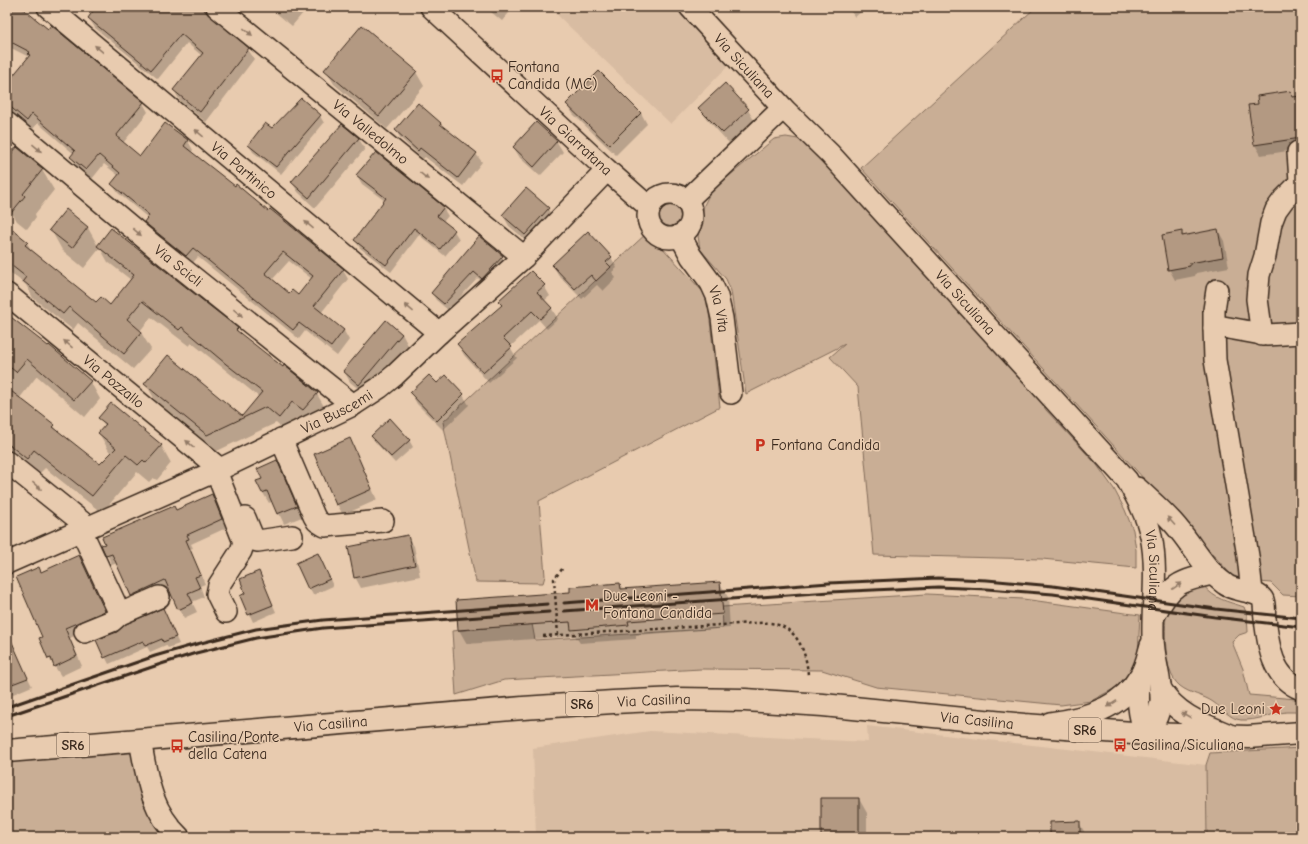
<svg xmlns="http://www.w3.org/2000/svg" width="1308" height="844" font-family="'Comic Neue',sans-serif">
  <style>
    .built { fill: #d8bca2 }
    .green { fill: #c9ae95; stroke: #826c5a }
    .shadow { fill: #0003; fill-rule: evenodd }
    .building { fill: #b39982; stroke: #3b2a1e; fill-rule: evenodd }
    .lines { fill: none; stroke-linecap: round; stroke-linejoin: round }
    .minor-casing { stroke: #3b2a1e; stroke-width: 24 }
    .major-casing { stroke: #3b2a1e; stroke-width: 25 }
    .path { stroke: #3b2a1e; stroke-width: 2.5; stroke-dasharray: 3 3; stroke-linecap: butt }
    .minor { stroke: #e8cbaf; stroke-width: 21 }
    .major { stroke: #e8cbaf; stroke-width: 22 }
    .rail { stroke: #3b2a1e; stroke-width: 3 }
    .oneway { fill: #927a66 }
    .labels { text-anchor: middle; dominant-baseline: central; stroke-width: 3; stroke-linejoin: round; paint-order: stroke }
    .shield { fill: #e8cbaf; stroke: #6f5a4a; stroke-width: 1 }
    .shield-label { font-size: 14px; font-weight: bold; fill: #3b2a1e }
    .street-label { font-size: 15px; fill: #3b2a1e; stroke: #e8cbaf }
    .poi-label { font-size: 15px; fill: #3b2a1e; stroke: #e8cbaf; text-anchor: start }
  </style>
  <rect width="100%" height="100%" fill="#e8cbaf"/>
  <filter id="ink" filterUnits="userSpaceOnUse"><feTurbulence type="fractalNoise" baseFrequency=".025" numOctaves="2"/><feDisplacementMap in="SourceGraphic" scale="8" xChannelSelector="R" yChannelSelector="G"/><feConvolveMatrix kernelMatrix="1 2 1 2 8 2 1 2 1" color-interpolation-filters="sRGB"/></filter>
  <g filter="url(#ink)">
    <path class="built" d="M549,7h131l51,56 -60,61z
      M867,726l339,39 1,72h-671l-3,-89 117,-17 218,11z"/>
    <path class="green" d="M1036,7h265v589l-18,-1 -12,-12 -35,-3 -375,-412z
      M786,137l12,2 9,5 227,247 12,19 51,55 17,24 11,21 8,20 3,20v18l-94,-9 -168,-4 -16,-168 -28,-30 15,-13 -99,50 -15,-103 -5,-12 -26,-30 -2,-13 3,-16 3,-15 7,-14 63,-52z
      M657 216a13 13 0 1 1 26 0a13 13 0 1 1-26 0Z
      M648,232l55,60 5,12 12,103 -181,94 6,75 -2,7 -67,-1 -33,-160z
      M1203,585c12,15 24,16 41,22l3,8 1,17 -9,3 -7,7 11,27 6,26 47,4 5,4v9c-5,0 -10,0 -15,0 -16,2 -29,9 -45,8 -11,-1 -19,-12 -28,-18 -10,-7 -23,-8 -33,-16 -19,-15 -14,-59 -14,-82l3,-7z
      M927,594l96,5 117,16 -2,39 -8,17 -13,16 -26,14 -30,4 -185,-18 -54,-17 -121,-1 -197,11 -48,15 -4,-64 80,-7 3,16 188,-12 -1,-21z
      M1301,748v89h-94l-1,-72 4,-12z
      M132,752l41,85h-166v-76z"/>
    <path class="shadow" d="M7,7h12l124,96 5,9 -25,31 17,14 25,-33 23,17 5,9 -2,3 152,117 5,9 -27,34 23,18 5,9 -12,16 -32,-25 -6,8 -101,-82 -7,8 -41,-34 -5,-9 3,-4 -30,-25 -6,-9 7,-8 -15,-12 -12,15 -15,-13 -6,-9 3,-3 -36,-31 -5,6 -26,-21v-23l22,-28 -22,-11zM289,261l23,18 -14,17 -8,-2 -18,-14z
      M98,7h100l50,42 6,10 -48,63 -26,-21 -6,-11 28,-34 -15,-13 -29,36 -63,-51 -6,-10z
      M269,7h39l-16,19z
      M485,7h29l-12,14z
      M847,7h20l-12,10z
      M929,7h7l-4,3z
      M326,70l90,2 8,14 -37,43 -53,-45z
      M1290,92l3,6 8,-1v52l-40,6 -6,-10 5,-40z
      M301,99l19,17 4,7 -43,51 -28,-22 -4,-7 23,-15z
      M567,104l74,9 6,11 -31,31 -43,-41z
      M418,105l23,19 2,3 33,27 6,8 -19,24 -38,-29 -2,2 -22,-20 -5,-8z
      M700,108l48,2 6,10 -25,23 -23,-25z
      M536,124l21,18 6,10 -23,24 -20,-18 -6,-10z
      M342,126l17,13 6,10 -50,59 -17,-16 -6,-10z
      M7,142l35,28 12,20 -19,24 1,3 -9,12 -10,-8 -5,-8 -5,-4z
      M357,176l86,32 5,8 -5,6 11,9 5,8 -14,17 -26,-21 -28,37 -31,-24 -5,-8 30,-39 -23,-17z
      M526,190l22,19 6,11 -22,25 -23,-19 -6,-11z
      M66,210l22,18 10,18 139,83 3,6 77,59 9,16 -13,16 -11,-9 -14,17 -12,-11 -59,28 -62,-51 -9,-16 97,33 16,-20 -67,-54 -3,3 -38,-29 -11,14 11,18 -18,20 -55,-46 -5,7 -40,-32 -7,-13 -19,-15v-43l20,16 5,8 64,53 14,2 21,-26 -23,-18 -8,-14 -16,20 -22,-18 -11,-20z
      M1218,230l6,11 5,26 -33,6 -1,3 -20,4 -6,-11 12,-37 3,4z
      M502,257l4,6 -20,22 -8,-7 -30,32 -12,-10 -4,-7z
      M611,257l6,11 -5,4 4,6 -13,13 -6,-6 -15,14 -23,-23 -6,-11z
      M544,286l6,10 -6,5 8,8 6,10 -11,10 -8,-9 -29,27 7,11 -28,25 -25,-28 -6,-11 44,-38 -2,-5z
      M7,315l83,66 10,18 -15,18 -48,-41 -18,23 35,27 4,6 42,34 12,-13 -3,-2 -10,-18 6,-7 -5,-8 61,27 10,18 -14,17 -4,-2 -4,4 -12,-10 -35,41 -57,-45 -8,8 -30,-25z
      M402,334l6,11 -43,49 -15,-12 -6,-11z
      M446,376l17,19 6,10 -26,25 -26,-26 -6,-11 26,-8z
      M372,436l37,4 4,7 -18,16 -19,-20z
      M349,439l6,11 22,50 -34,15 -6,-11z
      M276,462l6,10 20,45 -18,7 -11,-23 -4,2 -6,-10v-13z
      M212,495l5,9 9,24 -35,16 2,4 -3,1 15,35 -5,2 4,11 -12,5 5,10 -13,6 -14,-29 -33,15 -20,-41 -5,2 -9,-19z
      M407,536l7,10 6,30 -59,12 -6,-11z
      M79,556l31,65 -40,17 12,28 -21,10 -12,-18 -8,-85z
      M322,561l11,25 -20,9 -4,-7z
      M259,573l17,39 -23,10 -12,-26 6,-2z
      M720,583l8,14 2,31 -94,7v4l-56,4 -5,-7 -108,8 -8,-14 112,-37 49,-9 3,5z
      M163,610l16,34 -11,4 -2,-3 -16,7 -3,-5 -38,17 -12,-23 20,-8z
      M12,645l20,41 -21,9 -4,-6v-42z
      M859,799l8,14v24h-45z
      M1079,822l8,15h-36z"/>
    <path class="building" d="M7,7h14l27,22 3,-4 93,77 -28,34 24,20 25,-33 23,17 -4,6 51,40 1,-2 32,27 2,-2 74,60 -30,37 30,24 -13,17 -32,-24 -6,7 -100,-82 -7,8 -42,-34 5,-7 -38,-31 9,-11 -21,-18 -13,15 -16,-13 5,-6 -43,-37 -5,7 -20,-17v-21l23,-28 -2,-1 2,-2 -23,-12zM283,252l30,24 -15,19 -6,-5 -3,3 -24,-20z
      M96,7h104l49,41 -49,64 -27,-22 30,-37 -22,-19 -30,36 -63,-52z
      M362,25l55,46 -38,45 -55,-46z
      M599,71l42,42 -32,32 -43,-41z
      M725,83l24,26 -26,24 -25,-25z
      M1291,91l1,6 9,-1v42l-47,7 -6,-40 10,-1 -1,-8z
      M301,98l20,17 -45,52 -28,-22 17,-22 7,5z
      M418,103l23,20 -1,1 37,29 -19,25 -38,-30 -2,3 -23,-21z
      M536,122l21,19 -23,26 -21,-20z
      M342,124l17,14 -50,60 -18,-16z
      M17,147l26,22 -20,25 2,2 -18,22v-59z
      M376,152l68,55 -7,9 18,14 -15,19 -26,-21 -28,37 -32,-25 32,-42 -30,-23z
      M526,188l23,20 -24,27 -23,-20z
      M66,209l22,18 -16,21 -23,-18z
      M7,225l21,17 -3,3 71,57 5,-5 9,8 24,-30 -37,-29 14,-18 118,93 9,7 -2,2 47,37 1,-2 34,28 -15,17 -11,-8 -13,16 -13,-11 -59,28 -63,-51 24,-29 74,61 20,-24 -36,-28 -44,-37 -3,3 -37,-29 -15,18 15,13 -18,22 -55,-47 -6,7 -40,-33 3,-4 -19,-15z
      M1218,229l5,28 -33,6v3l-22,4 -6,-35 20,-4v5z
      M588,231l24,26 -6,5 5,5 -15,14 -5,-6 -16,14 -23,-24z
      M479,236l24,20 -21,23 -8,-7 -30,32 -13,-11z
      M531,271l14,14 -8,7 15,16 -12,11 -8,-8 -29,27 9,9 -29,26 -26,-29 45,-39 -4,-4z
      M7,314l41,32 1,-1 42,36 -17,19 -47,-41 -11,13 -9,-7z
      M386,320l16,14 -43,51 -16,-14z
      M429,375l8,8 9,-8 18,19 -27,27 -27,-28z
      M7,388l30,23 18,14 -2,2 47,37 16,-16 -18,-15 8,-9 -8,-6 13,-15 51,42 -16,18 -3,-3 -5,5 -12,-10 -34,41 -58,-46 -7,9 -20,-16z
      M390,418l20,22 -19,17 -20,-21z
      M350,438l22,51 -36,16 -22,-51z
      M277,460l20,46 -20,8 -10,-23 -5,2 -6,-12 6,-2 -5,-10z
      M212,494l10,25 -35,16 2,4 -3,1 15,35 -6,2 5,11 -12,5 5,10 -15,7 -13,-30 -34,16 -19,-42 -6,2 -5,-11 4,-1 -3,-7 72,-31 2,4z
      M408,535l7,30 -61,13 -6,-31z
      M318,553l12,26 -22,10 -12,-26z
      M79,555l26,56 -40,17 12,28 -23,11 -3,-9 -3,1 -9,-21 3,-1 -26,-60 23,-10 2,5z
      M259,571l14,34 -25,10 -8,-19 5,-3 -5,-14z
      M720,582l3,32 -95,7 1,4 -58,5 -1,-8 -112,8 -2,-30 114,-8v-5l50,-4 1,6z
      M163,608l13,29 -13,5 -1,-3 -17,7 -2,-5 -39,17 -8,-18 21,-8 9,-8z
      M7,631l21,47 -21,8z
      M821,798h38v39h-38z
      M1080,821v16h-30v-15z"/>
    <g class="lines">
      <g class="minor-casing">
        <g id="minor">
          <path id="s1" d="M48,7l391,326"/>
          <path id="s2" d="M217,7l307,250"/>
          <path id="s3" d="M431,7l176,163 43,38"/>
          <path id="s4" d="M690,7l93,101 47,46 297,326c10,18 20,36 24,56 7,34 1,68 2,101 0,22 9,43 8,64 -1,13 -7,23 -15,33"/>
          <path id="s5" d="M7,123l147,123 199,159"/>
          <circle cx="670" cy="216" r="22"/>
          <path d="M686,201l97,-93"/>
          <path id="s6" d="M680,235l11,21 20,27 6,13 5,22 9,75"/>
          <path id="s7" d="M7,294l213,175"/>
          <path d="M1214,328v-18l3,-20"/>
          <path d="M1262,335l-5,-36 2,-24 6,-19 6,-33 5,-13 8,-11 12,-12 4,-6 -2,-29"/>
          <path d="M281,439l33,77 3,5 8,5 58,-5"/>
          <path d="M7,462l81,65"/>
          <path d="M216,471l28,71 -3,9 -22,34 -2,9 9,18"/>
          <path d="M1137,488c15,14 31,27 43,43 14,17 26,40 45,53 9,8 34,6 38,16 2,5 1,12 2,18 3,27 7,60 36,71"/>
          <path d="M245,518l9,22 4,1 34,-5"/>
          <path d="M81,530l39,84"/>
          <path id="s8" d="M7,563l209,-92 137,-66 26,-17 16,-13 44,-42 85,-76 83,-87"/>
          <path d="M1252,592l-4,-36 -33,-196 -1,-32 9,-1 44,8 34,-2"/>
          <path d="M1154,616c16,-31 26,-36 60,-42"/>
          <path d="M85,632l27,-11 8,-7 39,-17"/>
          <path d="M1140,677c-3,21 -2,38 6,57"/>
          <path d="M1160,688c17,28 43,36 72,48"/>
          <path d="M1050,723c34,-4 72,-15 90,-47 6,-9 8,-21 11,-31"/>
          <path d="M140,740c7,37 10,69 39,97"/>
        </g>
      </g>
      <g class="major-casing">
        <g id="major">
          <path id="s9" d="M7,751l516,-43 90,-6 64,-3 68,1 78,5 201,20 122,9 102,3 53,-4"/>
        </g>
      </g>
      <path class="path" d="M558,635l-4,-56 9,-11
        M543,636l210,-13c8,0 15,-1 22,1 24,5 32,31 33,52"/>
      <use href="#minor" class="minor"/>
      <use href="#major" class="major"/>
      <path class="rail" d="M564,603l265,-20 109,-5 49,2 66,6 163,23 85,9
        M564,611l266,-19 108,-5 49,2 66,5 162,23 86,10
        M7,707l148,-51 38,-11 63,-16 67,-9 225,-16
        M7,716l151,-51 38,-12 60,-15 67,-10 226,-16"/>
    </g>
    <defs><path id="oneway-solid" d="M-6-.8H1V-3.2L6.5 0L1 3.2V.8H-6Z"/></defs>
    <g class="oneway">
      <use href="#oneway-solid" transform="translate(248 32) rotate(39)"/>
      <use href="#oneway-solid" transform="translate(99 49) rotate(-140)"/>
      <use href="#oneway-solid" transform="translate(199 133) rotate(-140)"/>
      <use href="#oneway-solid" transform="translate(37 148) rotate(40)"/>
      <use href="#oneway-solid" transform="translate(424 176) rotate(39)"/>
      <use href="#oneway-solid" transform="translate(309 225) rotate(-140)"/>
      <use href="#oneway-solid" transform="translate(137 232) rotate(40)"/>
      <use href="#oneway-solid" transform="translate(409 308) rotate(-140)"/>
      <use href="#oneway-solid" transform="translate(238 313) rotate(39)"/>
      <use href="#oneway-solid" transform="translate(68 344) rotate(-140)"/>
      <use href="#oneway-solid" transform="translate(190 444) rotate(-140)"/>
      <use href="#oneway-solid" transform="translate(37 486) rotate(39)"/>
      <use href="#oneway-solid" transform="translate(1171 521) rotate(-132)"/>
      <use href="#oneway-solid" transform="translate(1177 586) rotate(-35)"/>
      <use href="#oneway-solid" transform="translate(1112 704) rotate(147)"/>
      <use href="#oneway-solid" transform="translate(1186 715) rotate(-150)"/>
    </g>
  </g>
  <defs>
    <g id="bus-bare" transform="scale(1.08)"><path d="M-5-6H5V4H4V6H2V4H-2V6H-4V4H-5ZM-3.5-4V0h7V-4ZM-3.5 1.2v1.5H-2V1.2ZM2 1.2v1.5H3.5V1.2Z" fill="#c8321e" stroke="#e8cbaf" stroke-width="2.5" paint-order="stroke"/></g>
    <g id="parking-bare" transform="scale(1.08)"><path d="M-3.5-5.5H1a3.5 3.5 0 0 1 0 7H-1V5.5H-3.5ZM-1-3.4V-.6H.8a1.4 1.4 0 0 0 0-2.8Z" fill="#c8321e" stroke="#e8cbaf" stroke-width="2.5" paint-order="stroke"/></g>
    <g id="metro-bare" transform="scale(1.08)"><path d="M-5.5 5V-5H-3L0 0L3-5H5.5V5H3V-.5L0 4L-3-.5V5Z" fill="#c8321e" stroke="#e8cbaf" stroke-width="2.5" paint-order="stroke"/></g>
    <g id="sight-bare" transform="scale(1.08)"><path d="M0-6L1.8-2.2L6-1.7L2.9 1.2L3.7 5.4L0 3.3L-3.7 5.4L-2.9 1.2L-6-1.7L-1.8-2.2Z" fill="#c8321e" stroke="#e8cbaf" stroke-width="2.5" paint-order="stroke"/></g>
  </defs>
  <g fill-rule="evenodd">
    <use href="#bus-bare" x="497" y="76"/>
    <use href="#parking-bare" x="760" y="445"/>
    <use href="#metro-bare" x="592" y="605"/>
    <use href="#sight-bare" x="1276" y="709"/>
    <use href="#bus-bare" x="1120" y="745"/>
    <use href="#bus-bare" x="177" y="746"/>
  </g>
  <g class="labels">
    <g class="shield">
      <rect x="566" y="692" width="32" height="24" rx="3"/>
      <rect x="1069" y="718" width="32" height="24" rx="3"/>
      <rect x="57" y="733" width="32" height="24" rx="3"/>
    </g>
    <g class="shield-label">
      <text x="582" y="704">SR6</text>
      <text x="1085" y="730">SR6</text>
      <text x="73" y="745">SR6</text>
    </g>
    <g class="street-label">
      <text stroke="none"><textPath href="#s4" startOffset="80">Via Siculiana</textPath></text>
      <text stroke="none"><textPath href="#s2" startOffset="198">Via Valledolmo</textPath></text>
      <text stroke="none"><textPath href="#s3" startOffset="197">Via Giarratana</textPath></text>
      <text stroke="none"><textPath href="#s1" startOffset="255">Via Partinico</textPath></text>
      <text stroke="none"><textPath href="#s5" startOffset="223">Via Scicli</textPath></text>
      <text stroke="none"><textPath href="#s4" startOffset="404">Via Siculiana</textPath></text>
      <text stroke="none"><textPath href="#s6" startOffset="85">Via Vita</textPath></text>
      <text stroke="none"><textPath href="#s7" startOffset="138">Via Pozzallo</textPath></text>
      <text stroke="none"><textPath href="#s8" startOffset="363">Via Buscemi</textPath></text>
      <text stroke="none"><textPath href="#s4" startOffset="740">Via Siculiana</textPath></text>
      <text stroke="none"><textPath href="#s9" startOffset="649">Via Casilina</textPath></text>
      <text stroke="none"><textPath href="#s9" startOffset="973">Via Casilina</textPath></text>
      <text stroke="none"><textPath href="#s9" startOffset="325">Via Casilina</textPath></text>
    </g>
    <g class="poi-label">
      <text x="508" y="67">Fontana<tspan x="508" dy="17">Candida (MC)</tspan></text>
      <text x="771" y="445">Fontana Candida</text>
      <text x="603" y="596">Due Leoni -<tspan x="603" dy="17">Fontana Candida</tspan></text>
      <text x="1265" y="709" text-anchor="end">Due Leoni</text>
      <text x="188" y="737">Casilina/Ponte<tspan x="188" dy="17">della Catena</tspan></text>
      <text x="1131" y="745">Casilina/Siculiana</text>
    </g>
  </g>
  <rect width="1308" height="844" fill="none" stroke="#e8cbaf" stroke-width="24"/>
  <rect x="12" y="12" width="1284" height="820" fill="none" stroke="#3b2a1e" stroke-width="1.5" filter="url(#ink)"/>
</svg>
